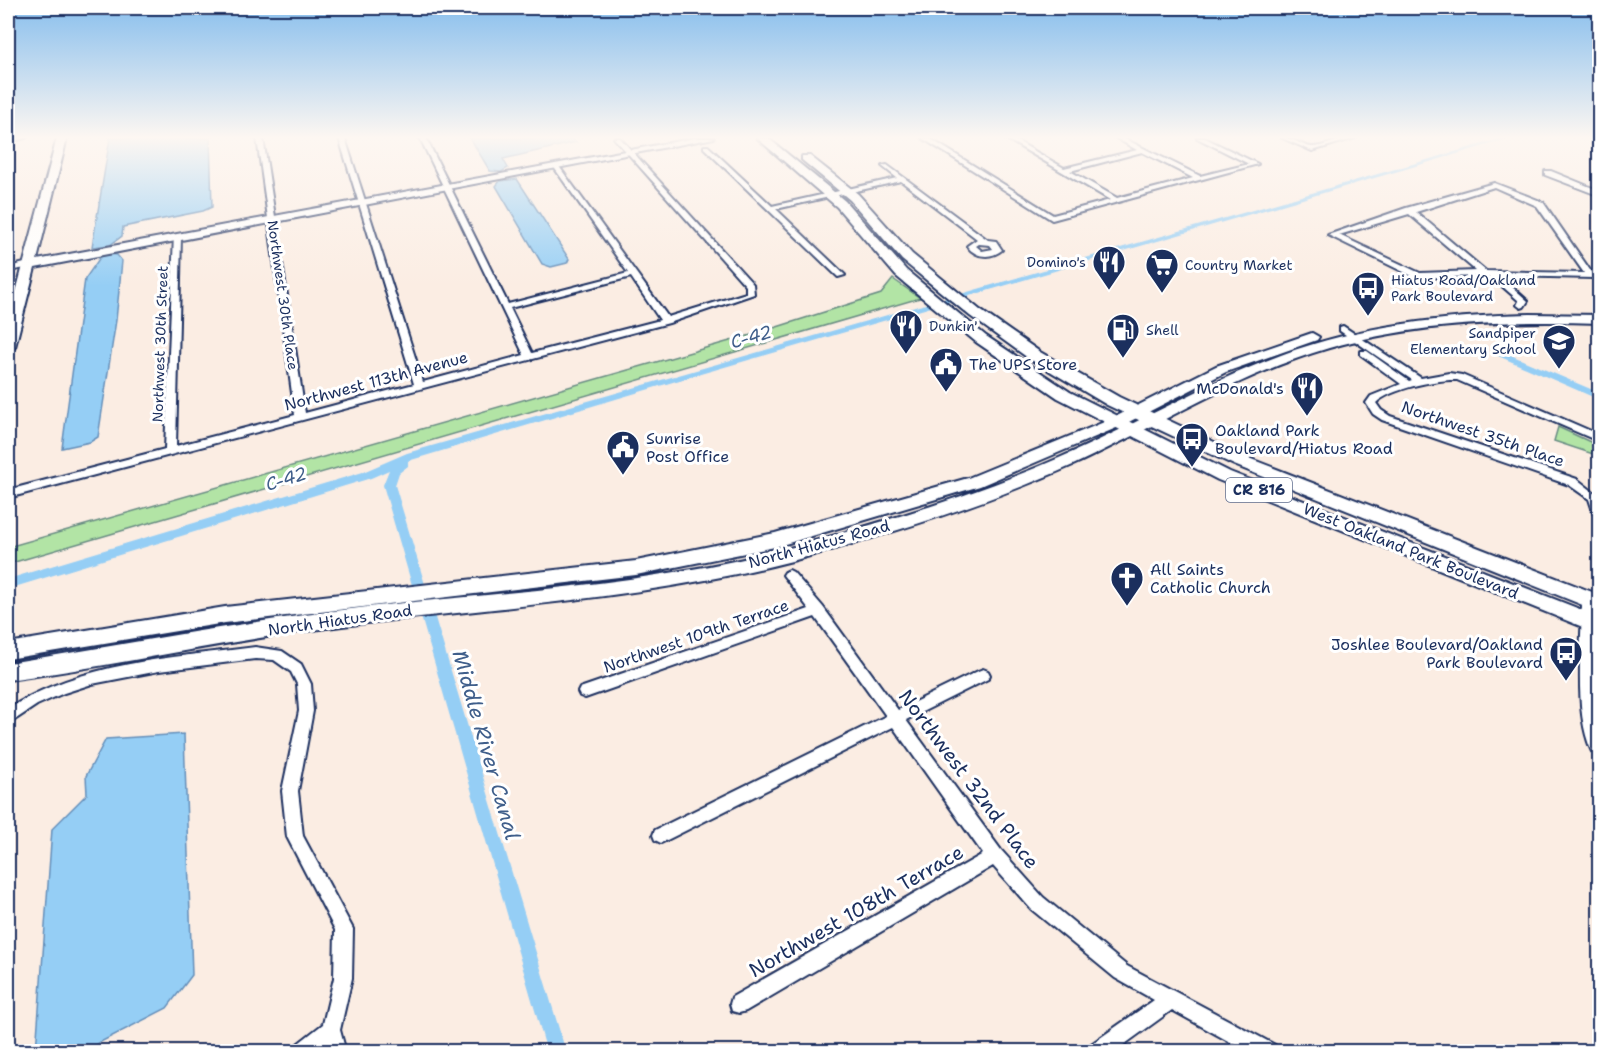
<svg xmlns="http://www.w3.org/2000/svg" width="1607" height="1059" font-family="'Shantell Sans',sans-serif">
  <style>
    .green { fill: #b2e4a5; stroke: #668a82; stroke-width: 1.5 }
    .water { fill: #95cef5; stroke: #648eb9; stroke-width: 1.5 }
    .lines { fill: none; stroke-linecap: round; stroke-linejoin: round }
    .canal { fill: #95cef5; fill-rule: evenodd }
    .street-casing { stroke: #1b2f5e; stroke-width: 4 }
    .secondary-casing { stroke: #1b2f5e; stroke-width: 4 }
    .primary-casing { stroke: #1b2f5e; stroke-width: 4 }
    .street { fill: #fff; fill-rule: evenodd }
    .secondary { fill: #fff; fill-rule: evenodd }
    .primary { fill: #fff; fill-rule: evenodd }
    .labels { text-anchor: middle; dominant-baseline: central; stroke-width: 6; stroke-linejoin: round; paint-order: stroke }
    .far-poi-label { font-size: 14px; fill: #1b2f5e; stroke: #fff; text-anchor: start }
    .far-street-label { font-size: 14px; fill: #1b2f5e; stroke: #fff }
    .shield { fill: #fff; stroke: #5f6d8e; stroke-width: 1.5 }
    .shield-label { font-size: 15px; font-weight: bold; fill: #1b2f5e }
    .poi-label { font-size: 16px; fill: #1b2f5e; stroke: #fff; text-anchor: start }
    .street-label { font-size: 16px; fill: #1b2f5e; stroke: #fff }
    .water-label { font-size: 18px; font-style: italic; fill: #405f8b; stroke: #fff }
    .near-street-label { font-size: 20px; fill: #1b2f5e; stroke: #fff }
    .near-water-label { font-size: 21px; font-style: italic; fill: #405f8b; stroke: #fff }
  </style>
  <rect width="100%" height="100%" fill="#fbede3"/>
  <filter id="ink" filterUnits="userSpaceOnUse"><feTurbulence type="fractalNoise" baseFrequency=".0167" numOctaves="2"/><feDisplacementMap in="SourceGraphic" scale="12" xChannelSelector="R" yChannelSelector="G"/><feConvolveMatrix kernelMatrix="1 2 1 2 8 2 1 2 1" color-interpolation-filters="sRGB"/></filter>
  <g filter="url(#ink)">
    <path class="green" d="M893,279l27,19 -912,266v-17l750,-214 123,-39z
      M1558,427l41,19v10l-45,-15z"/>
    <path class="water" d="M110,138h100l2,69 -9,4 -80,16 -1,9 -12,9 -18,2z
      M470,138h101l5,4 -73,17 5,9 -7,4 -11,-1z
      M517,179l52,80 -2,4 -16,4 -9,-3 -46,-78 4,-5z
      M111,254l6,1 5,6 -6,59 -18,117 -8,5 -28,6 23,-169 16,-23z
      M184,734l8,241 -25,33 -84,43h-47l16,-222 35,-35 -1,-18 20,-37z"/>
    <g class="lines">
      <path class="canal" d="M1503,138h9l-839,244 -265,79v5l-9,7 -4,12 171,567h-19l-164,-567 6,-15 -18,8 -363,111v-10l355,-107 44,-19z
        M1499,350l101,43v7l-104,-45v-4z"/>
      <g class="street-casing">
        <path id="street" d="M8,138h18l-18,4z
          M257,138h6l42,275 109,-29 -75,-246h6l78,244 101,-27 -104,-217h6l82,166 120,-31 -75,-107 3,-2 2,1 110,152 78,-24v-7l-132,-148h6l133,146 1,10 -85,29 -661,175v-8l157,-41 9,-214 7,2 -5,209 119,-31zM631,277l29,43 -128,33 -22,-45z
          M922,138h7l124,77 57,-15 -105,-62h7l52,30 73,-18 -21,-12h7l77,38 49,-12 -52,-26h8l53,26 -206,56zM1142,152l51,26 -76,20 -47,-27z
          M1282,138c11,-1 21,9 31,9 15,-1 28,-10 42,-9l-43,13z
          M704,146h4l64,60 125,-28 -15,-12 5,-1 101,75 8,1 6,9c-11,9 -26,8 -35,-4l10,-7 -76,-58 -125,28 69,66 -7,2 -134,-129zM979,244l11,1 3,4 -11,2 -6,-5z
          M1600,151v7l-3,-2v-3z
          M1545,171h6l49,20v5l-55,-21z
          M1494,183l49,19 51,74 -1,2 -93,-2 28,25 -4,6 -3,1 -4,-3 2,-4 -24,-21 -12,-4 -67,2 -88,-43 78,-27zM1494,187l43,19 47,67 -98,-2 -70,-59zM1409,214l67,57 -56,2 -81,-38z
          M29,262l3,1v4l-24,4v-4z
          M1343,326l78,52 28,-5 13,2 138,60v7l-143,-62c-20,-1 -67,9 -81,23l5,7 9,6 187,63 23,18v21l-6,-4 -5,-15 -20,-14 -187,-65 -9,-6 -7,-11 5,-7 30,-12 -40,-29v-4h6l42,30 3,-1 -72,-49v-4z
          M789,570l4,2 30,35 75,103 80,-39 5,-2 5,2 2,4 -2,4 -82,41 95,130 42,47 84,69 148,79 2,7h-29l-76,-42 -58,42h-26l2,-7 64,-45 -39,-22 -84,-69 -38,-43 -247,145 -7,2 -7,-2 -2,-7 2,-7 251,-143 -90,-127 -232,116 -6,-3 -2,-5 2,-5 231,-114 -71,-99 -230,81 -5,-2 -2,-4 2,-4 229,-79 -26,-34 2,-3z
          M255,647l27,4 19,13 10,20 2,27 -15,80 5,45 50,93 -1,49 -12,52 6,22h-19l-1,-6 -7,6h-25l2,-7 27,-21 11,-46 1,-48 -48,-93 -5,-46 17,-80 -2,-27 -6,-12 -17,-12 -19,-1 -96,12 -67,13 -28,9 -27,12 -24,16 -5,2v-14c72,-47 163,-51 247,-62z"/>
      </g>
      <g class="secondary-casing">
        <path id="secondary" d="M57,138h10l-30,122 658,-122h19l-679,130 -20,79 -7,4v-29z
          M1530,314l70,1v8c-91,-3 -183,0 -271,25 -90,26 -171,78 -256,117 -90,40 -186,70 -281,96 -147,38 -300,46 -450,65 -112,14 -223,39 -334,54v-17c120,-19 239,-42 359,-56 144,-16 290,-23 430,-61 89,-25 178,-51 262,-88 75,-32 146,-75 222,-103 80,-30 164,-39 249,-41z
          M1312,333l7,4 -2,3 -91,32 -105,54 -141,60 -205,61 -139,28 -411,48 -217,36v-16l217,-36 411,-46 139,-28 193,-55 141,-58 107,-54z
          M1592,594l8,3v158l-8,-3c-19,-40 -10,-107 -10,-151l3,-5z"/>
      </g>
      <g class="primary-casing">
        <path id="primary" d="M757,138h11l77,63 61,69 80,66 84,56 160,80 370,145v17l-382,-154 -160,-82 -82,-56 -80,-66 -59,-69z
          M802,156h8l48,38 54,60 68,56 60,42 79,45 127,60 354,138v17l-366,-147 -127,-60 -79,-47 -58,-42 -68,-56 -52,-60 -48,-40z"/>
      </g>
      <use href="#street" class="street"/>
      <use href="#secondary" class="secondary"/>
      <use href="#primary" class="primary"/>
    </g>
  </g>
  <linearGradient id="sky" x2="0" y2="1"><stop stop-color="#87beed"/><stop offset="0.48" stop-color="#fdf7f2"/><stop offset="1" stop-color="#fdf7f2" stop-opacity="0"/></linearGradient>
  <rect width="1607" height="286" fill="url(#sky)"/>
  <defs>
    <g id="restaurant-pin" transform="scale(1.725)"><path d="M0 17L-7.5 6A9.5 9.5 0 1 1 7.5 6Z" fill="#1b2f5e" stroke="#fff"/><path d="M-5-6h1v4h1v-4h1v4h1v-4h1v5L-1.5 .5V6h-2V.5L-5-1ZM5-6V6H3V1.5H1.5Q1.5-4 5-6Z" fill="#fff"/></g>
    <g id="supermarket-pin" transform="scale(1.725)"><path d="M0 17L-7.5 6A9.5 9.5 0 1 1 7.5 6Z" fill="#1b2f5e" stroke="#fff"/><path d="M-6-5.5h2.5l.6 2H6L4.5 2H-2.5L-4.4-4H-6ZM-1.5 3.2a1.3 1.3 0 1 0 .1 0ZM3 3.2a1.3 1.3 0 1 0 .1 0Z" fill="#fff"/></g>
    <g id="bus-pin" transform="scale(1.725)"><path d="M0 17L-7.5 6A9.5 9.5 0 1 1 7.5 6Z" fill="#1b2f5e" stroke="#fff"/><path d="M-5-6H5V4H4V6H2V4H-2V6H-4V4H-5ZM-3.5-4V0h7V-4ZM-3.5 1.2v1.5H-2V1.2ZM2 1.2v1.5H3.5V1.2Z" fill="#fff"/></g>
    <g id="fuel-pin" transform="scale(1.725)"><path d="M0 17L-7.5 6A9.5 9.5 0 1 1 7.5 6Z" fill="#1b2f5e" stroke="#fff"/><path d="M-5.5-6h7V0h2V4h1.3V-2.5L3-4.5l.8-.8L6-3V5H2.5V1h-1V6h-7ZM-4.2-4.7v3.2H.2V-4.7Z" fill="#fff"/></g>
    <g id="school-pin" transform="scale(1.725)"><path d="M0 17L-7.5 6A9.5 9.5 0 1 1 7.5 6Z" fill="#1b2f5e" stroke="#fff"/><path d="M0-5L7-2L0 1L-7-2ZM-4 1L0 2.5L4 1V4Q0 6-4 4Z" fill="#fff"/></g>
    <g id="civic-pin" transform="scale(1.725)"><path d="M0 17L-7.5 6A9.5 9.5 0 1 1 7.5 6Z" fill="#1b2f5e" stroke="#fff"/><path d="M-.6-6.5H3V-4.5H.6V-3L4-1V1h2V6H-6V1h2V-1L-.6-3ZM-1.2 2.5V6h2.4V2.5Z" fill="#fff"/></g>
    <g id="church-pin" transform="scale(1.725)"><path d="M0 17L-7.5 6A9.5 9.5 0 1 1 7.5 6Z" fill="#1b2f5e" stroke="#fff"/><path d="M-1.2-6h2.4v3.5h3.3v2.4h-3.3V6h-2.4V-.1h-3.3v-2.4h3.3Z" fill="#fff"/></g>
  </defs>
  <g fill-rule="evenodd">
    <use href="#restaurant-pin" x="1109" y="262"/>
    <use href="#supermarket-pin" x="1162" y="265"/>
    <use href="#bus-pin" x="1368" y="288"/>
    <use href="#restaurant-pin" x="906" y="326"/>
    <use href="#fuel-pin" x="1123" y="330"/>
    <use href="#school-pin" x="1559" y="341"/>
    <use href="#civic-pin" x="946" y="364"/>
    <use href="#restaurant-pin" x="1307" y="388"/>
    <use href="#bus-pin" x="1192" y="439"/>
    <use href="#civic-pin" x="623" y="447"/>
    <use href="#church-pin" x="1127" y="578"/>
    <use href="#bus-pin" x="1566" y="653"/>
  </g>
  <g class="labels">
    <g class="far-poi-label">
      <text x="1086" y="262" text-anchor="end">Domino's</text>
      <text x="1185" y="265">Country Market</text>
      <text x="1391" y="280">Hiatus Road/Oakland<tspan x="1391" dy="16">Park Boulevard</tspan></text>
      <text x="929" y="326">Dunkin'</text>
      <text x="1146" y="330">Shell</text>
      <text x="1536" y="333" text-anchor="end">Sandpiper<tspan x="1536" dy="16">Elementary School</tspan></text>
    </g>
    <g class="far-street-label">
      <text transform="translate(283 295) rotate(82)">Northwest 30th Place</text>
      <text transform="translate(160 344) rotate(-88)">Northwest 30th Street</text>
    </g>
    <rect class="shield" x="1226" y="478" width="66" height="24" rx="4.5"/>
    <g class="shield-label">
      <text x="1259" y="490">CR 816</text>
    </g>
    <g class="poi-label">
      <text x="969" y="364">The UPS Store</text>
      <text x="1284" y="388" text-anchor="end">McDonald's</text>
      <text x="1215" y="430">Oakland Park<tspan x="1215" dy="18">Boulevard/Hiatus Road</tspan></text>
      <text x="646" y="438">Sunrise<tspan x="646" dy="18">Post Office</tspan></text>
      <text x="1150" y="569">All Saints<tspan x="1150" dy="18">Catholic Church</tspan></text>
      <text x="1543" y="644" text-anchor="end">Joshlee Boulevard/Oakland<tspan x="1543" dy="18">Park Boulevard</tspan></text>
    </g>
    <g class="street-label">
      <text transform="translate(376 381) rotate(-15)">Northwest 113th Avenue</text>
      <text transform="translate(1483 434) rotate(19)">Northwest 35th Place</text>
      <text transform="translate(819 544) rotate(-15)">North Hiatus Road</text>
      <text transform="translate(1411 551) rotate(22)">West Oakland Park Boulevard</text>
      <text transform="translate(340 620) rotate(-8)">North Hiatus Road</text>
      <text transform="translate(696 636) rotate(-19)">Northwest 109th Terrace</text>
    </g>
    <g class="water-label">
      <text transform="translate(751 337) rotate(-16)">C-42</text>
      <text transform="translate(286 479) rotate(-17)">C-42</text>
    </g>
    <g class="near-street-label">
      <text transform="translate(969 779) rotate(53)">Northwest 32nd Place</text>
      <text transform="translate(856 911) rotate(-30)">Northwest 108th Terrace</text>
    </g>
    <g class="near-water-label">
      <text transform="translate(486 745) rotate(74)">Middle River Canal</text>
    </g>
  </g>
  <rect width="1607" height="1059" fill="none" stroke="#fff" stroke-width="30"/>
  <rect x="15" y="15" width="1577" height="1029" fill="none" stroke="#1b2f5e" stroke-width="2" filter="url(#ink)"/>
</svg>
